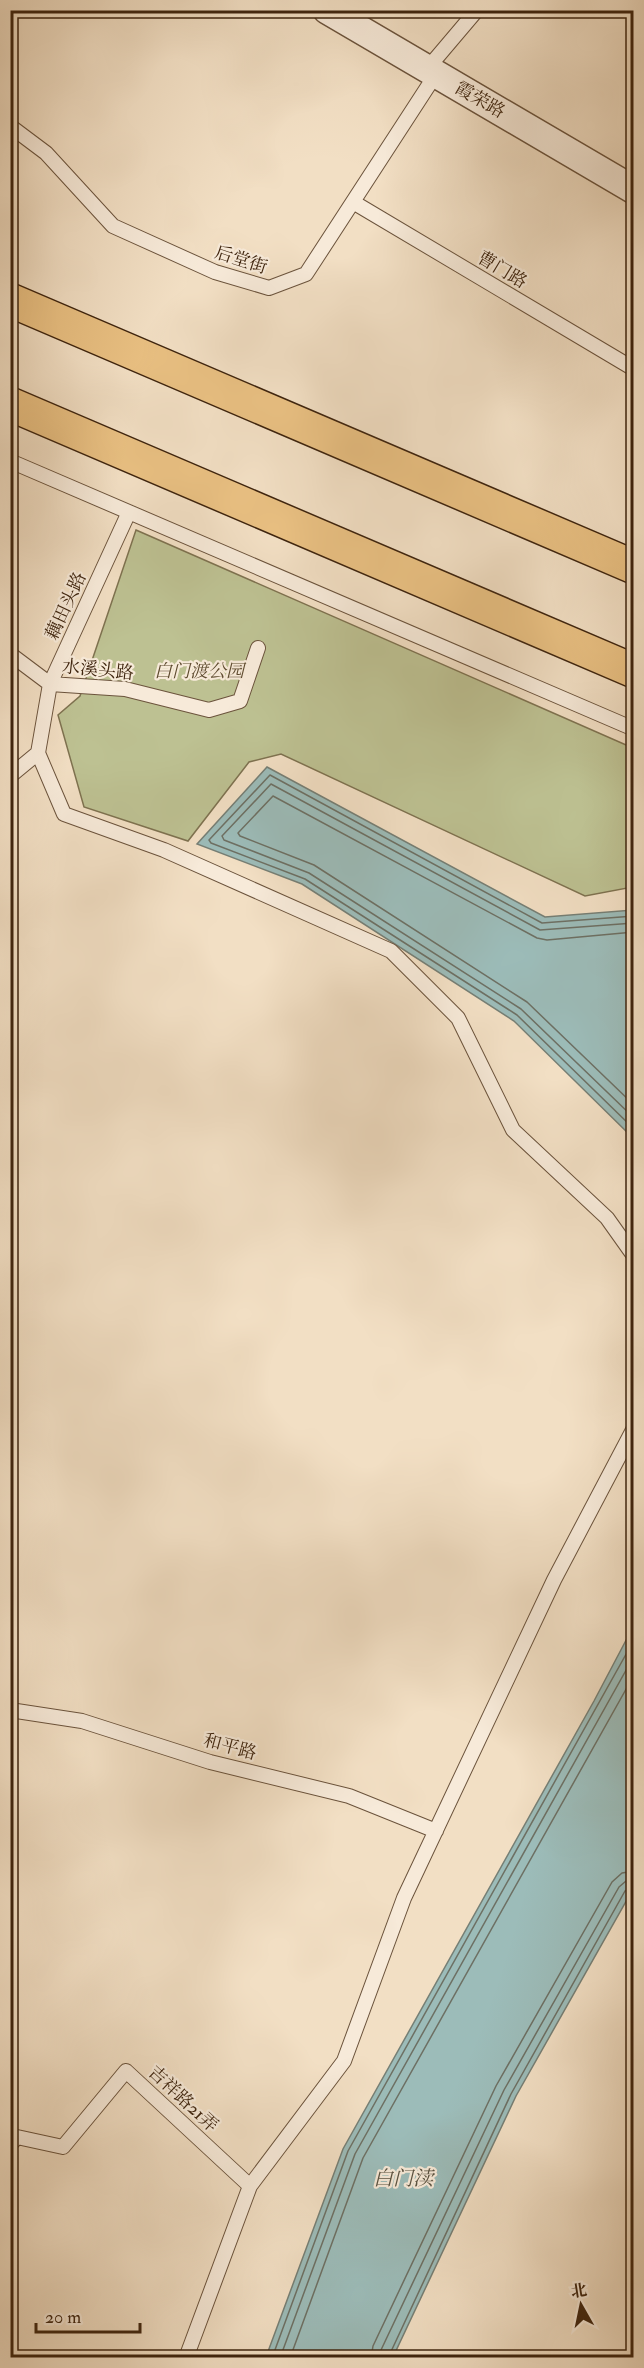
<svg xmlns="http://www.w3.org/2000/svg" width="644" height="2368" font-family="'IM FELL Double Pica','Noto Serif SC',serif">
  <style>
    .green { fill: #bdc192; stroke: #7e7250; stroke-width: 1.5 }
    .water { fill: #9cbcb9; stroke: #767f75; stroke-width: 1.5 }
    .lines { fill: none; stroke-linecap: round; stroke-linejoin: round }
    .shore { stroke: #6d7064; stroke-width: 1.5 }
    .service-casing { stroke: #6b533c; stroke-width: 16 }
    .minor-casing { stroke: #6b533c; stroke-width: 30 }
    .trunk-casing { stroke: #3e240e; stroke-width: 36 }
    .service { stroke: #f7ead9; stroke-width: 14 }
    .minor { stroke: #f7ead9; stroke-width: 27 }
    .trunk { stroke: #e9c082; stroke-width: 33 }
    .labels { text-anchor: middle; dominant-baseline: central; stroke-width: 4.5; stroke-linejoin: round; paint-order: stroke }
    .street-label { font-size: 18px; fill: #3e240e; stroke: #f7ead9 }
    .park-label { font-size: 18px; font-style: italic; fill: #5e4b2f; stroke: #f7ead9 }
    .water-label { font-size: 20px; font-style: italic; fill: #5a5241; stroke: #f7ead9 }
  </style>
  <rect width="100%" height="100%" fill="#f2dfc4"/>
  <filter id="stains"><feTurbulence type="fractalNoise" baseFrequency=".00333" numOctaves="4"/><feColorMatrix values="0 0 0 0 .2 0 0 0 0 .09 0 0 0 0 .02 0 0 0 .5 -.17"/></filter>
  <radialGradient id="worn" r=".72"><stop offset=".6" stop-color="#630" stop-opacity="0"/><stop offset="1" stop-color="#630" stop-opacity=".3"/></radialGradient>
  <path class="green" d="M136,530l497,218v139l-48,9 -304,-142 -32,8 -61,79 -104,-34 -26,-92 22,-19z"/>
  <path class="water" d="M267,767l278,150 88,-7v228l-119,-117 -212,-137 -105,-40z
    M633,1627v262l-117,207 -123,261h-127l77,-208 251,-448z"/>
  <g class="lines">
    <path class="shore" d="M634,916l-92,7 -272,-148 -61,65 2,3 94,36 212,136 117,114
      M634,923l-94,7 -269,-146 -49,52 2,4 85,33 212,136 113,109
      M634,932l-87,8 -10,-2 -264,-142 -35,37 2,3 74,29 213,137 107,103
      M272,2358l76,-207 286,-511
      M280,2358l75,-204 279,-498
      M290,2358l73,-200 271,-483
      M371,2358l2,-12 123,-260 116,-204 10,-9 12,-2
      M380,2358l1,-8 123,-260 115,-203 7,-6 8,-1
      M388,2358l123,-264 114,-203 9,-4"/>
    <g class="service-casing">
      <path id="service" d="M427,69l50,-59
        M10,126l36,27 67,73 102,46 54,16 37,-14 130,-200
        M353,202l281,167
        M10,461l624,268
        M10,654l40,30 75,5 84,21 31,-9 18,-53
        M38,753l26,61 100,36 227,101 67,67 55,112 94,88 27,38
        M10,776l28,-23 12,-69 79,-172
        M10,1710l72,11 128,41 139,34 87,35
        M10,2145l7,-8 46,10 63,-76 124,115
        M186,2358l64,-172 94,-125 60,-163 150,-318 80,-152"/>
    </g>
    <g class="minor-casing">
      <path id="minor" d="M327,10l307,180"/>
    </g>
    <g class="trunk-casing">
      <path id="trunk" d="M10,300l624,267
        M10,404l624,267"/>
    </g>
    <use href="#service" class="service"/>
    <use href="#minor" class="minor"/>
    <use href="#trunk" class="trunk"/>
  </g>
  <g class="labels">
    <g class="street-label">
      <text transform="translate(480 100) rotate(30)">霞荣路</text>
      <text transform="translate(241 260) rotate(18)">后堂街</text>
      <text transform="translate(502 270) rotate(31)">曹门路</text>
      <text transform="translate(66 606) rotate(-65)">藕田头路</text>
      <text transform="translate(98 670) rotate(6)">水溪头路</text>
      <text transform="translate(230 1747) rotate(15)">和平路</text>
      <text transform="translate(183 2099) rotate(43)">吉祥路21弄</text>
    </g>
    <g class="park-label">
      <text x="199" y="671">白门渡公园</text>
    </g>
    <g class="water-label">
      <text x="403" y="2178">白门渎</text>
    </g>
  </g>
  <rect width="644" height="2368" fill="none" stroke="#f2dfc4" stroke-width="36"/>
  <rect x="12" y="12" width="620" height="2344" fill="none" stroke="#3e240e" stroke-width="3"/>
  <rect x="18" y="18" width="608" height="2332" fill="none" stroke="#3e240e" stroke-width="1.5"/>
  <g transform="translate(581 2305) rotate(351)" stroke="#f7ead9" stroke-width="4.5" paint-order="stroke">
  <path d="M0-4.5L10 22L0 15L-10 22Z" fill="#3e240e"/>
  <text y="-9" font-size="16" font-weight="bold" text-anchor="middle" fill="#3e240e">北</text>
  </g>
  <path d="M36 2323v9h104v-9" fill="none" stroke="#3e240e" stroke-width="3"/>
  <text x="45" y="2323" font-size="18" fill="#3e240e" stroke="#f7ead9" stroke-width="4.5" paint-order="stroke">20 m</text>
  <rect width="100%" height="100%" filter="url(#stains)"/>
  <rect width="100%" height="100%" fill="url(#worn)"/>
</svg>
